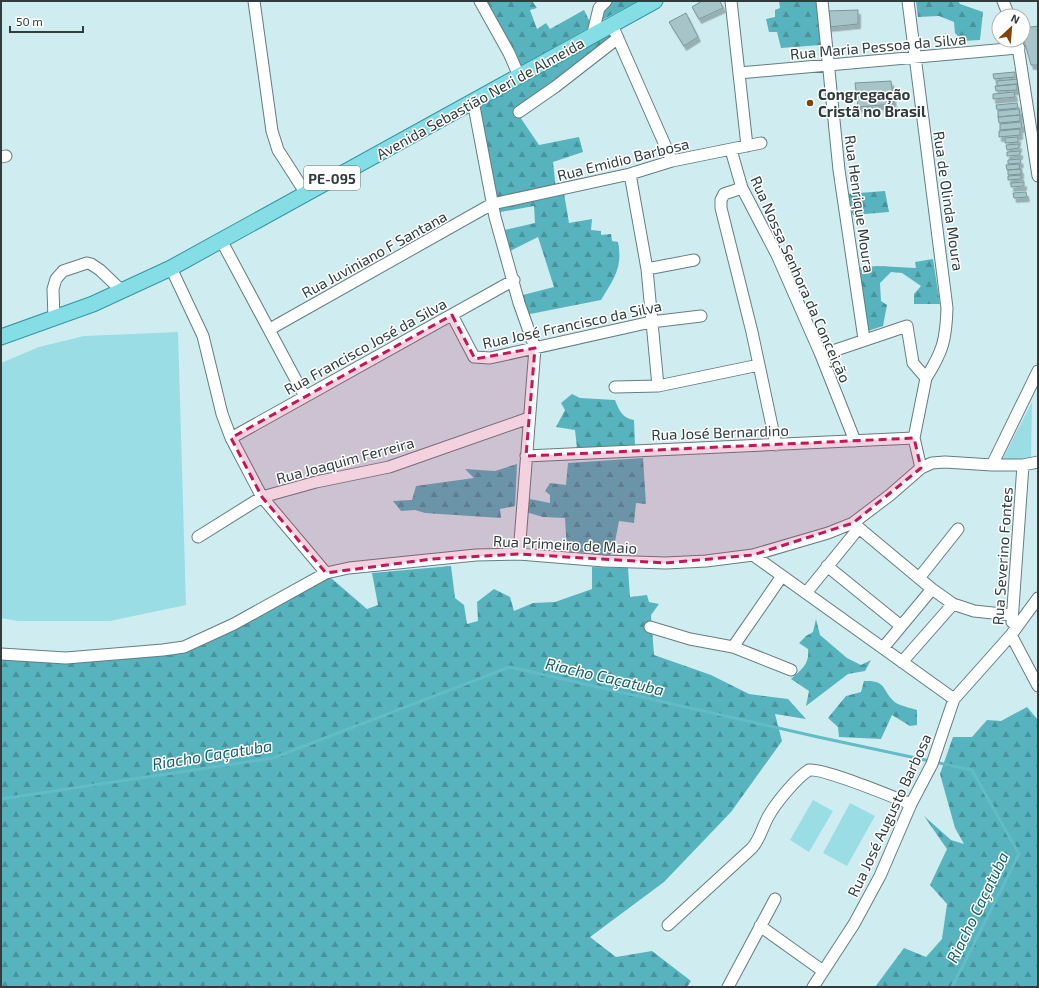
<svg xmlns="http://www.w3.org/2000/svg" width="1039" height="988" font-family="'Exo 2',sans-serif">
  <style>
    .green { fill: #9bdde5 }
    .forest { fill: url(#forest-firs) }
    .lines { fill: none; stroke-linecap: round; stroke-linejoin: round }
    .stream { stroke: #61bcc6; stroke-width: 3 }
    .building { fill: #a7c4c8; stroke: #7a9699; filter: url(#shadow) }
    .minor-casing { stroke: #637e82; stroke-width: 13 }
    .major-casing { stroke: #3396a0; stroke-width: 17 }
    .minor { stroke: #fff; stroke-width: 11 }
    .major { stroke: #85dde6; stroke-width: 15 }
    .marked { fill: #c2185b; fill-opacity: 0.2; stroke: #c2185b; stroke-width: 3; stroke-dasharray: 8 5; stroke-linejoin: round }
    .poi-dot { fill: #834308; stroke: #fff; stroke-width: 1.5 }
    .labels { text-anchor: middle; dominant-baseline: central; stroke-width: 3; stroke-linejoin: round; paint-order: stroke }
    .shield { fill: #fff; stroke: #6e7677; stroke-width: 1 }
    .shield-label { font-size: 14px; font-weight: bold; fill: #303c3d }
    .street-label { font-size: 15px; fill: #303c3d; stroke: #fff }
    .poi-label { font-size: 15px; font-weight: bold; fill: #303c3d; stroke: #fff; text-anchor: start }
    .water-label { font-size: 16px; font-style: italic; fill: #166269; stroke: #fff }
  </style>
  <defs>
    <pattern id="forest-firs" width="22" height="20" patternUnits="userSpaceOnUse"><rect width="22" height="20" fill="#57b3bd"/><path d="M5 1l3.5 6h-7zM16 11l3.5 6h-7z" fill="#48939b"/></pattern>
    <filter id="shadow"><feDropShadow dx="2.5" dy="4.5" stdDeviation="0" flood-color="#0004"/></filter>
  </defs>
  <rect width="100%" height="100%" fill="#cfedf1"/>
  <path class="green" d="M178,332l8,273 -76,16h-92l-17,-3v-255l38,-16 45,-11z
    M1032,402l-1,58 -30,2z
    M813,800l20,11 -24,41 -19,-12z
    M850,803l25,13 -28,50 -24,-13z"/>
  <path class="forest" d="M479,1h53l5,7 -7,2 7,19 9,-6 4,6 34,-19 8,16 -76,43z
    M609,1h29l-36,19 -4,-6z
    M779,1h38l3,44 -39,3 -4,-16h-8l-3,-13 9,-2v-7l5,-2z
    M916,1h42l2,3 23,8 -3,28 -17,1 -8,-8 -1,-11 -15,-6 -21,1z
    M611,28l5,14 -56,49 -40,26 19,28 40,-8 4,15 -30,10 3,28 8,3 5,30 23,-4 -1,11 10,1v4l10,-1 1,7 6,1c5,26 -4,36 -17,58l-76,15 -6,-19 35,-9 -16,-50 -32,16 -6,-22 35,-8 -1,-17 -39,7 -25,-108z
    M885,191l4,21 -36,3 -7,-21z
    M933,259l7,45h-26v-10l7,-8 -19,-13 -11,-1 -11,11 1,18 6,4 -4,21 -18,6 -9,-64 21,-2 39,2 -1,-6z
    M572,394l8,4 35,2c4,10 7,18 19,20l1,26 -58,2 -2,-18 -19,-3 9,-17 -4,-7z
    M643,458l3,46 -10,-1 -2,20 -15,-2 -5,26 -4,8 -43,-4 -2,-33 -22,-1 -17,-5 4,-13 20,4v-8l-5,-4 5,-8 16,2 2,-22z
    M517,464l-2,42 -15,3 1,9 -76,-5 -10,-3 -14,1 -8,-10 19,-1 4,-14 58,-8 -9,-9 30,2z
    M451,566l4,32 9,7 3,19 11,-3 -1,-19 17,-13 16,8 4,14 19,-8 22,-1 37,-13v-22l36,1 2,29 17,-2 2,7 10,2 -8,11 3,40 57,20 38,19 39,5 18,20 -31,-5 7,27 -51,71 -67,70 -74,55 26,20 36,-6 39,30 -4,6h-686v-333l178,-3 145,-79 43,37 11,-4 -6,-32z
    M816,619l4,16 27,23 14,7 10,-5 -6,11 -17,3 -42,32 3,-15 -18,-12c10,-9 19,-15 17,-30l-9,-6 7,-7 7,-4z
    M864,681c24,-1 17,10 32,22 5,3 15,5 21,7v15l-7,1 -18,-11 -11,24 -42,-2 -1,-10 -10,-9 18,-22 15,-4z
    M1027,707l11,13v267h-163l29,-39 22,9 16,-18 5,-35 -17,-19 17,-36 -23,-33 27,24 13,4 -9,-16 -15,-54 13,-37h19l15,-17 14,1z"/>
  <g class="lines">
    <path class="stream" d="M1,799l272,-41 237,-91 308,70 154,33 47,84 -67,133"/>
  </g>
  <path class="building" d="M702,1h18l3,7 -24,11 -7,-12z
    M858,10v14l-29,3 -1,-16z
    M686,13l12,24 -14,9 -15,-24z
    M1038,26v39h-7l-8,-28v-9z
    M1015,72v5l-21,2 -1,-5z
    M1018,79l1,5 -22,2v-5z
    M891,81l3,23 -36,3 -3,-24z
    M1017,84v6l-21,1 -1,-5z
    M1014,92l1,5 -22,2v-5z
    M1017,103l1,5 -21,2 -1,-5z
    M1019,109l1,6 -22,2v-6z
    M1020,115v6l-21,2 -1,-6z
    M1021,122l1,6 -22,2v-6z
    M1020,129v6l-21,2v-6z
    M1018,137v5l-13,1v-5z
    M1019,144v4l-12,2 -1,-5z
    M1020,151v4l-13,1v-4z
    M1020,159l1,4 -13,1v-4z
    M1019,164l1,5 -13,1 -1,-5z
    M1021,169v5l-13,1v-5z
    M1021,175v4l-13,1v-4z
    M1024,182v4l-13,1v-4z
    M1026,192l1,5 -13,1 -1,-5z"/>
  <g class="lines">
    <g class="minor-casing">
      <path id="minor" d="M254,1l18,130 6,19 27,42
        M480,1l29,52 10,23
        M731,1l16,145
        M822,1l17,169 25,169
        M908,1l39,307c-1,32 -4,43 -21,70
        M1003,1l6,15
        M612,25l60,136
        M592,37l7,-29 7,-7
        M1017,40l21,136
        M739,73l280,-25
        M473,101l22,116 24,86 16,45 -16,206
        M519,112l36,-25 63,-49
        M731,150l11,38 35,67 44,100 34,86
        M1,157l5,-1
        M630,174l17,95 11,117
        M742,188l-18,6 -3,6v8l31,124 24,113
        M221,240l83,155
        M171,268l32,68 19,78 9,24 31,59 64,76
        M647,269l47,-9
        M452,315l22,42 16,1 161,-36 50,-6
        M54,319l-1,-30 3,-10 7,-8 24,-8 4,1 9,6 22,21
        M270,329l222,-125 138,-30 42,-13 89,-18
        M821,355l86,-29 6,37 13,15 -12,60 7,30
        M615,387l43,-1 101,-21
        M231,438l283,-158
        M526,456l388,-18
        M992,465l46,-94
        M853,523l79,66 21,15 21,7 38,4
        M198,537l64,-40 54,-15 73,-15 140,-49
        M753,555l201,144
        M827,566l74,60
        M919,578l39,-49
        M806,593l52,-64
        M1012,622l11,-157
        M650,627l40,12 43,8 58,23
        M1011,635l27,51
        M733,647l49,-71
        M883,648l49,-59
        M1,654l65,4 97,-8 21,-3 50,-23 92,-51 23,-5 127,-13 43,-1 85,7 62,2 40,-2 47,-6 75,-22 25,-10 37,-28 31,-27 11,-5 13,-1 47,3h31l15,-3
        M902,662l51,-58
        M668,925l84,-77c8,-9 10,-20 16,-31 7,-13 28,-39 41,-47 15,-2 84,27 102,34
        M760,926l63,45
        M728,987l47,-88
        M813,987l41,-63 26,-48 31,-72 21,-40 22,-65 57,-64 27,-37"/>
    </g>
    <g class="major-casing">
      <path id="major" d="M1,337l92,-33 78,-36 484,-267"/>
    </g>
    <use href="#minor" class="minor"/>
    <use href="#major" class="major"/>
  </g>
  <path class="marked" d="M452,315l23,44 60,-11 -9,108 388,-18 7,30 -68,55 -100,32 -87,8 -147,-9 -87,5 -106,14 -64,-76 -31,-59z"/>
  <circle class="poi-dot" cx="810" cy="103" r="4"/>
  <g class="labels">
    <rect class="shield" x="304" y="166" width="56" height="24" rx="3"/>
    <g class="shield-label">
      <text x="332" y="178">PE-095</text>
    </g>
    <g class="street-label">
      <text transform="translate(878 46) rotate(-5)">Rua Maria Pessoa da Silva</text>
      <text transform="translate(480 98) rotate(-29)">Avenida Sebastião Neri de Almeida</text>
      <text transform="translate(623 159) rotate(-14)">Rua Emidio Barbosa</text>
      <text transform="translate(949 201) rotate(82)">Rua de Olinda Moura</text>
      <text transform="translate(860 204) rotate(82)">Rua Henrique Moura</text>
      <text transform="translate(374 254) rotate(-29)">Rua Juviniano F Santana</text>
      <text transform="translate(801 279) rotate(66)">Rua Nossa Senhora da Conceição</text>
      <text transform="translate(572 324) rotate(-12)">Rua José Francisco da Silva</text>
      <text transform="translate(365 346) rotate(-29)">Rua Francisco José da Silva</text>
      <text transform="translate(720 432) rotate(-2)">Rua José Bernardino</text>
      <text transform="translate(345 460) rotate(-15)">Rua Joaquim Ferreira</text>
      <text transform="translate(565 544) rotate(3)">Rua Primeiro de Maio</text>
      <text transform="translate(1002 556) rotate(-86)">Rua Severino Fontes</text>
      <text transform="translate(889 815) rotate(-65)">Rua José Augusto Barbosa</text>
    </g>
    <g class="poi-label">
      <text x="818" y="94">Congregação<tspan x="818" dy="17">Cristã no Brasil</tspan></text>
    </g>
    <g class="water-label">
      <text transform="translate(605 676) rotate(13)">Riacho Caçatuba</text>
      <text transform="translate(212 754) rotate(-9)">Riacho Caçatuba</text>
      <text transform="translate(977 907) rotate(-64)">Riacho Caçatuba</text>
    </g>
  </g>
  <rect width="1039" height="988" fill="none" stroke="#303c3d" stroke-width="4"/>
  <g transform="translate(1011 28) rotate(26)"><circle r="19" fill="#ffffff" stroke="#acb1b1"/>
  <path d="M0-3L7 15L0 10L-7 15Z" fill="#834308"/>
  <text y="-6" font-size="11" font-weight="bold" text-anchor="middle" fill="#303c3d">N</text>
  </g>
  <path d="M10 26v6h73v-6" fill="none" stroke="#303c3d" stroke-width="2"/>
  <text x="16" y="26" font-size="12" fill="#303c3d" stroke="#ffffff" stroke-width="3" paint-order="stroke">50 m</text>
</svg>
